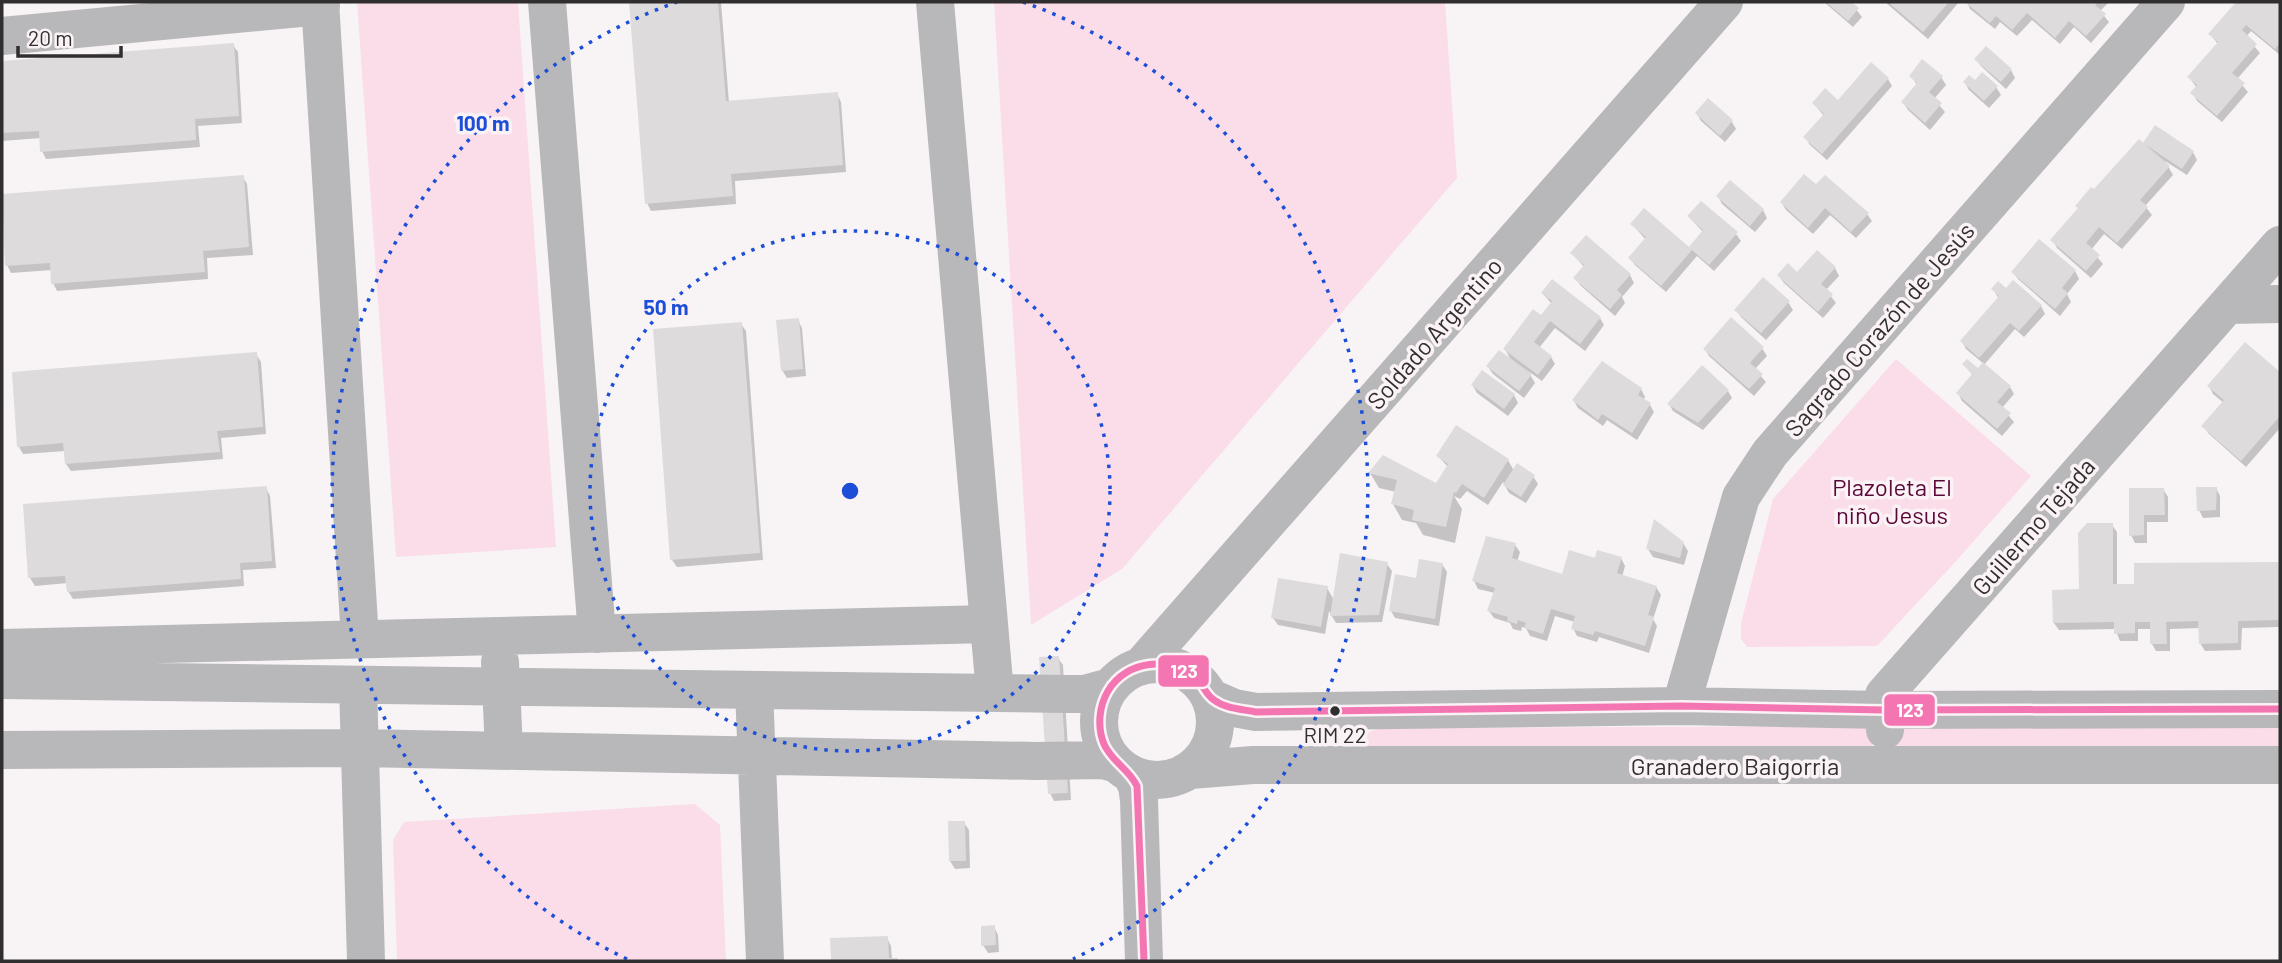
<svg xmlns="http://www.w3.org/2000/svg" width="2282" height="963" font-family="Barlow,sans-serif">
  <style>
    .green { fill: #fbdce9 }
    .shadow { fill: #0003 }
    .building { fill: #dedbdc }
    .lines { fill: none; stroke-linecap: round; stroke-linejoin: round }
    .minor { stroke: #b8b8ba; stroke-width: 38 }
    .bus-1-casing { stroke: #faf2f5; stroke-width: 12 }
    .bus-1 { stroke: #f376b2; stroke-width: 7 }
    .ring { fill: none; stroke: #1d4ed8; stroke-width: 3.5; stroke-dasharray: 3.5 7 }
    .bus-dot { fill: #312e2f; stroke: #faf2f5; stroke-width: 2.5 }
    .labels { text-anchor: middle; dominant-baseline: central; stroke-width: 7; stroke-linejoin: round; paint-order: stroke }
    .bus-label { font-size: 22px; fill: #312e2f; stroke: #faf2f5 }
    .street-label { font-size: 24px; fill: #312e2f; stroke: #faf2f5 }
    .park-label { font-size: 24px; fill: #5b0739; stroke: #faf2f5 }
    .centre { fill: #1d4ed8; stroke: #faf2f5; stroke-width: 3.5 }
    .ring-label { font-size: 21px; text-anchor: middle; font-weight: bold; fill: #1d4ed8; stroke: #faf2f5; stroke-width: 7; stroke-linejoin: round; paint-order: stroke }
    .line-badge { stroke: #faf2f5; stroke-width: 2.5 }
    .badge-label { font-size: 19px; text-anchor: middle; font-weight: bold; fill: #fff }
  </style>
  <rect width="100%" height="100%" fill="#f8f4f6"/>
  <path class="green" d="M357,2h161l38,545 -160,10z
    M994,2h451l12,176 -335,391 -91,56z
    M1896,359l135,117 -73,83 -81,87 -130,1 -6,-8v-16l32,-124z
    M2280,725v26h-376l-9,-5 6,-18z
    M1865,726l10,14 -6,10 -501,-3 -2,-8 3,-7 11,-4z
    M695,804l25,21 6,136h-329l-4,-121 11,-18z"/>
  <path class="shadow" d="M631,2h90l8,101 108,-9 4,8 5,70 -111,9 1,23 -85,7 -4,-8z
    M1824,2h30l-2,2 10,13 -9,10z
    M1885,2h74l-31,37z
    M1967,2h142l-9,9 9,11 -18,21 -17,-16 -14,17 -28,-24 -15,16 -17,-14 -5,7 -25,-20z
    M2238,2h42v53l-29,-24 -5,6 14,16 -23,26 11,13 -26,30 -25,-21 -4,-8 4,-5 -8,-11 29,-33 -8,-10z
    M233,45l5,7 4,71 -44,3 2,21 -154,12 -4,-8 -1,-13 -39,3v-79z
    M1986,48l25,22 4,8 -9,11 -25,-23 -5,-7z
    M1911,76l30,1 5,8 -12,14 11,13 -15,18 -22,-20 -5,-8 14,-17z
    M1888,79l4,7 -65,74 -17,-15 -5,-8 19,-21 -10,-12 25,-1z
    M1965,83l31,4 5,8 -12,13 -20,-18z
    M1697,114l35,8 4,7 -11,13 -24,-21z
    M2155,127l38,25 4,8 -10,15 -22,-14 8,14 -28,31 7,9 -30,34 -18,-15 -13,16 12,14 -12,14 -34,-30 -4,-8 26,-30 -2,-4 66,-61z
    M243,177l4,7 6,71 -46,3 1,21 -151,12 -4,-8 -1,-13 -41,3 -4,-8 -5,-69z
    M1816,187l51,27 5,7 -16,17 -26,-23 -17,19 -27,-24 -4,-7z
    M1718,196l45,14 4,8 -12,14 -33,-28z
    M1689,217l47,17 5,7 -27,30 -17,-15 -31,36 -31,-27 -5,-7 16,-18 -14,-16 57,25 14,-17z
    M1572,253l58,22 4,8 -12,14 3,6 -10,13 -35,-31 -4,-7 9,-10z
    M1835,268l4,8 -13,14 10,13 -13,15 -39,-35 -5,-7z
    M2075,271l4,8 -12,15 4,8 -11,14 -42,-37 -5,-7z
    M1993,289l48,17 4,8 -21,23 -9,-8 -31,36 26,22 4,7 -12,14 12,14 -12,14 -40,-35 -4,-8 15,-17 -8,-11 13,6 6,-7 -18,-15 -4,-8 37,-42z
    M1543,294l57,24 4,7 -19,26 -30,-23 -16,20 12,9 4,7 -13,17 -14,-10 7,12 -11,15 -31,-24 -5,-7 24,-5 -7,-13 37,-31 10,-14z
    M1788,302l5,8 -27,30 -25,-23 -5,-7z
    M798,320l4,8 4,48 -19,2 -5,-8z
    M741,324l5,7 17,229 -86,7 -5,-7z
    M2245,345l35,30v53l-34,39 -38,-34 -4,-7 20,-23 -11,-9 -4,-8z
    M1762,348l5,8 -12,13 11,13 -12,14 -45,-40 -4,-7z
    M256,354l5,8 5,72 -45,4 2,21 -152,12 -5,-7 -1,-13 -42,3 -4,-7z
    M1473,386l41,9 4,8 -10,13 -31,-23z
    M1641,389l4,8 -2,4 7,4 4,7 -17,28 -30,-20 -4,6 -25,-18 -4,-7z
    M1728,391l4,7 -29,32 -30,-19 -4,-7z
    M1438,456l70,4 6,11 19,5 5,8 -12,19 -17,-10 -6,-11 -15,23 -21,-14 -7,8 -6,-3 8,13 -7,34 -32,-8 -7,-12 -14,-3 -9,-16 3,-12 -17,-4 -9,-15 67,12 11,-18z
    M266,488l4,8 6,72 -33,2 1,16 -171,13 -5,-8v-8l-33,3 -5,-8 -5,-72z
    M2216,488l4,8v21l-17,1 -4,-8z
    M2163,489l5,8v25h-21v21h-12l-4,-8v-45z
    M2112,525l5,7v54h19v-21l144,-1v63l-38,1 -1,22 -36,1 -5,-8v-15l-30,1v22h-14l-4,-7v-15h-14v12h-18l-5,-12 -56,1 -5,-7 27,-32z
    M1683,543l5,8 -4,14 -31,-8 -5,-8z
    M1515,545l5,7 -3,10 46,14 33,-16 25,-2 4,8 -3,11 34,10 5,8 -8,24 4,7 -8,27 -50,-16 -2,5 -20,-6 -4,-8 2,-6 -20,-6 -8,25 -17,-5 -4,-8 -4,-1 -1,4 -8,-2 -3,-6 -16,-5 -5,-7 6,-18 -17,-4 -4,-8z
    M1387,564l5,7 -10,51 -46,1 -7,-12 -4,23 -47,-9 -5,-7 54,-30 7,12z
    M1442,564l5,8 -8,54 -44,-8 -4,-7 26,-31z
    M1058,658l5,7 8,135 -17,1 -4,-8z
    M964,823l5,7 1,38 -15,1 -5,-8z
    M994,927l4,8 1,17 -11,1 -5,-8z
    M887,938l4,8 1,14 6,1h-65l-1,-21z"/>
  <path class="building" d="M629,2h89l8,99 112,-9 5,73 -112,9 2,22 -88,8z
    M1826,2h25l8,6 -11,13z
    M1888,2h61l-26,30z
    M1965,2h133l-3,3 11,9 -20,22 -17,-15 -14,17 -28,-25 -15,17 -16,-14 -6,7z
    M2236,2h44v41l-5,6 -29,-24 -4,5 15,14 -25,29 13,10 -28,33 -27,-23 7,-8 -10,-8 31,-35 -10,-8z
    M234,43l5,73 -44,3 1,21 -156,12 -1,-21 -37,2v-72z
    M1986,46l26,23 -11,13 -27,-23z
    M1922,59l21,17 -14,16 13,11 -17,20 -24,-21 16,-19 -8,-7z
    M1871,62l18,16 -67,76 -19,-17 21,-23 -12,-11 13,-15 13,12z
    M1982,72l16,14 -14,15 -21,-19 6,-7 6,5z
    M1708,98l25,22 -13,16 -25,-23z
    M2155,125l39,26 -12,18 -39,-26z
    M2139,139l31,27 -30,34 8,7 -31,36 -18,-16 -13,16 14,12 -14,16 -36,-31 28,-32 -3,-2 16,-19 3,2z
    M1804,174l12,10 9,-9 44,38 -18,19 -26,-24 -17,20 -28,-26z
    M244,175l5,72 -46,4 2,21 -154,12 -1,-21 -45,3 -3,-72z
    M1730,180l34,29 -14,17 -34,-30z
    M1701,201l37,31 -29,33 -17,-15 -31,36 -33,-28 18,-21 -16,-13 14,-16 45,39 14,-17 -16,-14z
    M1586,235l45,39 -14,16 5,5 -12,14 -37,-31 11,-13 -14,-12z
    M2039,239l37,31 -14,18 6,5 -13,16 -44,-37z
    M1817,250l19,17 -15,17 12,10 -15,18 -41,-37 11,-12 9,9z
    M1763,277l27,24 -29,32 -27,-23z
    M1552,279l49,38 -21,27 -30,-23 -16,21 18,14 -14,19 -35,-26 30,-40 8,6 11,-14 -11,-8z
    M2013,280l29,25 -23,26 -9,-8 -31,35 -19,-17 39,-45 -8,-7 7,-8 8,7z
    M1731,317l33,30 -14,16 13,11 -14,15 -46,-40z
    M799,318l4,51 -22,2 -5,-51z
    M742,322l18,231 -90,7 -17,-231z
    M2245,342l35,30v44l-39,45 -40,-35 23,-26 -17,-14z
    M1499,350l33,24 -13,17 -33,-25z
    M257,352l6,75 -46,4 3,21 -155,12 -2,-21 -46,4 -5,-75z
    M1967,359l11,9 5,-6 28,24 -14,16 14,11 -14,16 -41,-36 16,-19 -10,-10z
    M1602,361l40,27 -4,7 13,8 -19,30 -30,-19 -4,6 -26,-20z
    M1702,365l27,25 -31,33 -31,-19z
    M1482,370l33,24 -11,15 -33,-24z
    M1456,425l53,34 -25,39 -22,-14 -6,9 -2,-1 -8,35 -34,-7 2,-10 -23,-6 6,-24 -29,-7 15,-18 53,28 12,-19 -12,-8z
    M1517,463l18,12 -14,22 -18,-12z
    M267,486l5,75 -32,2 1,16 -174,13 -2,-16 -37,2 -5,-74z
    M2196,487h21l-1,23 -19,1z
    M2129,488h35l1,27h-21v20l-15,1z
    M1654,519l30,23 -4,16 -34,-9z
    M2087,523h26v61h21v-21l146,-1v58l-42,1v22l-39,1 -1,-23 -32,1 1,22h-17v-22h-15v11l-21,1v-12l-61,1 -1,-33 27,-1 -1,-56z
    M1486,536l30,7 -4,15 50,16 7,-24 26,8 2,-8 25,7 -5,16 40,13 -9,29 6,2 -9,29 -50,-15 -2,4 -22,-6 4,-13 -24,-7 -8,25 -19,-6 2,-5 -8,-3 -1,4 -10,-3 1,-4 -21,-6 8,-23 -23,-7z
    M1340,553l48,9 -9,53 -49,1z
    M1419,559l24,4 -8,56 -46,-8 6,-37 21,4z
    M1278,578l50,8 -7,41 -50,-9z
    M1059,656l9,137 -20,1 -9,-137z
    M948,821h17l1,40h-17z
    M995,925l1,20 -15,1v-20z
    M888,936l1,22h9v3h-67l-1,-23z"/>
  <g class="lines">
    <path class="minor" d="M320,2l40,637
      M547,2l50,632
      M935,2l60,691
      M2,36l319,-30
      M2228,305l52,-1
      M2,648l987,-24
      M500,662l4,89
      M1143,664l581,-662
      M1099 722a58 58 0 1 1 116 0a58 58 0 1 1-116 0Z
      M2,680l1065,14h17l26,-7
      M358,685l8,276
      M754,690l11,271
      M1211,698l23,10 22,4 425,-6 203,4 396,-1
      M1681,706l60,-209 29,-44 396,-451
      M1885,730l-1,-35 396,-450
      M2,750l358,-2 677,13 67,-1 13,4
      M1190,770l63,-5h1027
      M1131,774l6,12 2,14 5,161"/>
    <g class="bus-1-casing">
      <path id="bus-1" d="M1144,961l-7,-175c-8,-17 -26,-25 -33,-42 -7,-17 -5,-38 4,-53 18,-31 63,-36 89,-11 7,6 9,15 17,20 12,9 28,9 42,12l425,-6 203,4 396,-1"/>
    </g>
    <use href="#bus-1" class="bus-1"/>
  </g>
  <g class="ring">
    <circle cx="850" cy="491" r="260"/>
    <path d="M627 959A519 519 0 0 1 677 2M1023 2A519 519 0 0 1 1073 959"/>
  </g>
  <circle class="bus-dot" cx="1335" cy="711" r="6"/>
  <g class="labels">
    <g class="bus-label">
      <text x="1335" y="734">RIM 22</text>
    </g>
    <g class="street-label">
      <text transform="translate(1879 329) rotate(-49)">Sagrado Corazón de Jesús</text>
      <text transform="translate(1434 333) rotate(-49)">Soldado Argentino</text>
      <text transform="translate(2033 526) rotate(-49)">Guillermo Tejada</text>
      <text x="1735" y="765">Granadero Baigorria</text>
    </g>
    <g class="park-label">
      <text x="1892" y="486">Plazoleta El<tspan x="1892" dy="28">niño Jesus</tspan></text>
    </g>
  </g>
  <circle cx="850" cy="491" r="10" class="centre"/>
  <g class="ring-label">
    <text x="483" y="131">100 m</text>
    <text x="666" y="315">50 m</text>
  </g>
  <g class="line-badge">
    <rect x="1157" y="654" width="53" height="34" rx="7" fill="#f376b2"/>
    <rect x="1883" y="693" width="53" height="34" rx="7" fill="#f376b2"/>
  </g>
  <g class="badge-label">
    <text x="1184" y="678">123</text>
    <text x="1910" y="717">123</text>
  </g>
  <rect width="2282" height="963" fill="none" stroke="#312e2f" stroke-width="7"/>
  <path d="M18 46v10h103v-10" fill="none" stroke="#312e2f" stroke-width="3.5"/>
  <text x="28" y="46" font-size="21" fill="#312e2f" stroke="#faf2f5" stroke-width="5" paint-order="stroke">20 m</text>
</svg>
